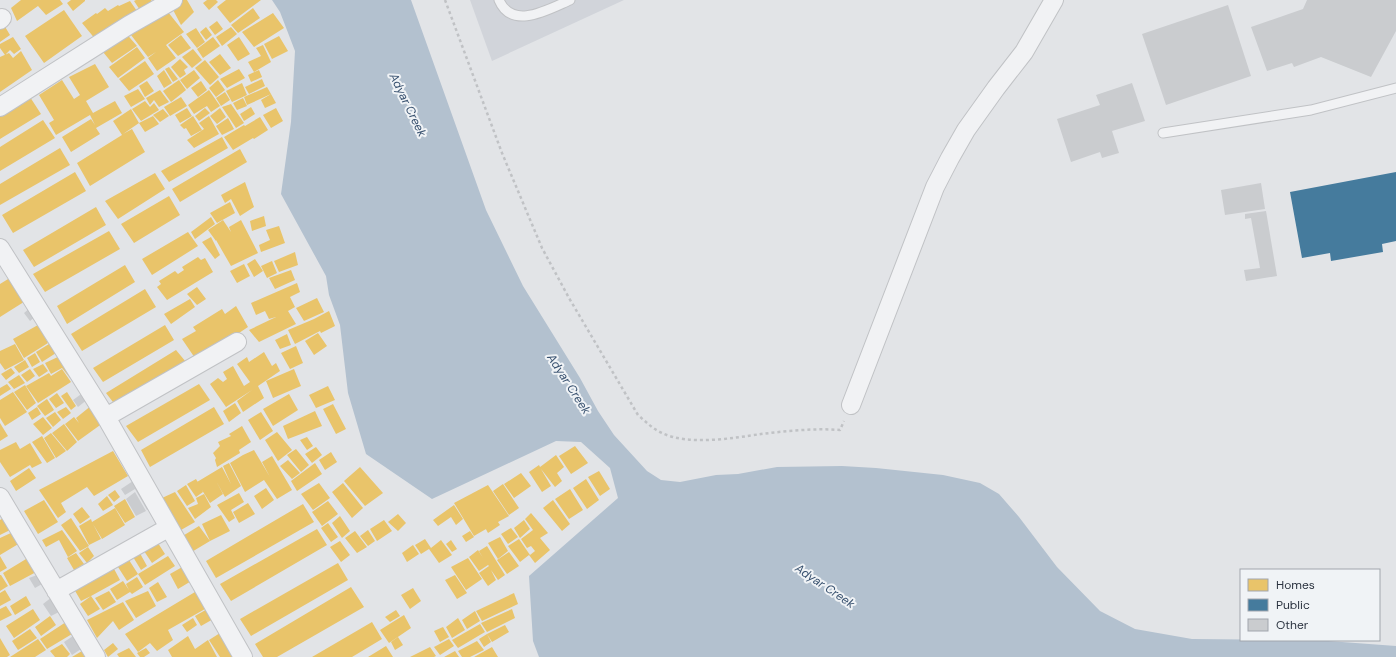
<svg xmlns="http://www.w3.org/2000/svg" width="1396" height="657" font-family="'DM Sans',sans-serif">
  <style>
    .built { fill: #d1d4da }
    .water { fill: #b3c1cf }
    .homes { fill: #e9c46a }
    .public { fill: #457b9d }
    .building { fill: #cacccf }
    .lines { fill: none; stroke-linecap: round; stroke-linejoin: round }
    .service-casing { stroke: #c0c2c5; stroke-width: 11 }
    .minor-casing { stroke: #c0c2c5; stroke-width: 20 }
    .path { stroke: #c0c2c5; stroke-width: 2.5; stroke-dasharray: 3 3; stroke-linecap: butt }
    .service { stroke: #f1f2f4; stroke-width: 9 }
    .minor { stroke: #f1f2f4; stroke-width: 18 }
    .labels { text-anchor: middle; dominant-baseline: central; stroke-width: 4; stroke-linejoin: round; paint-order: stroke }
    .water-label { font-size: 12px; font-style: italic; fill: #38516f; stroke: #f0f3f6 }
  </style>
  <rect width="100%" height="100%" fill="#e2e4e7"/>
  <path class="built" d="M470,0h154l-132,61z"/>
  <path class="water" d="M272,0h139l75,210 37,76 57,92 18,33 16,24 33,36 14,9 19,2 36,-7 22,-1 39,-7 65,-1 34,2 67,7 37,8 19,11 20,23 38,50 43,44 35,18 57,10 123,1 81,6v11h-857l-6,-16 -4,-65 89,-78 -8,-30 -29,-26 -25,-1 -124,58 -66,-45 -18,-61 -8,-68 -11,-30 -3,-19 -45,-82 10,-72 4,-71 -15,-39z"/>
  <path class="homes" d="M21,0h39l3,4 -17,11 -8,-9 -21,15 -6,-13z
    M71,0h14v1l-12,10 -6,-8z
    M136,0h15l3,4 -12,9 -8,-12z
    M181,0h6l7,12 -13,13 -10,-19z
    M207,0h9l2,2 -9,8 -6,-7z
    M226,0h35l-31,23 -13,-16z
    M130,1l9,13 -43,26 -14,-17 14,-10 1,1 8,-6 3,3 10,-6 1,1z
    M253,8l7,10 -22,15 -7,-8z
    M64,10l18,26 -38,27 -19,-27z
    M168,12l16,20 -18,13 10,13 -19,13 -9,-13 8,-6 -8,5 -17,-22z
    M273,13l11,15 -30,19 -12,-15z
    M217,21l6,8 -8,6 -6,-8z
    M4,25l6,10 -10,7v-15z
    M206,27l6,8 -6,5 -6,-8z
    M231,27l6,7 -15,12 -6,-9z
    M196,28l9,14 -8,6 -11,-14z
    M124,31l13,15 -25,17 -13,-16z
    M181,35l10,13 -13,8 -10,-11z
    M279,36l9,15 -16,8 -8,-15z
    M13,37l8,12 -7,5 -4,-4 -5,5 -5,-7v-4z
    M213,37l7,9 -17,12 -6,-9z
    M239,37l11,17 -12,7 -11,-16z
    M263,45l8,17 -17,10 -6,-10 13,-6 -5,-8z
    M137,47l8,11 -27,20 -9,-11z
    M193,49l9,11 -10,8 -10,-11z
    M21,51l11,19 -32,22v-35l9,-4 4,5z
    M220,54l11,14 -11,7 -11,-13z
    M180,59l8,8 -4,3 2,4 -6,4 -9,-11z
    M205,60l14,17 -9,8 -15,-17z
    M145,61l9,13 -25,17 -10,-12z
    M95,64l14,23 -23,14 7,12 22,-12 7,12 -26,15 4,6 -29,18 -9,-15 29,-18 4,6 -5,-10 -34,20 -7,-12 5,-3 -15,-25 23,-15 12,19 6,-4 -11,-18z
    M169,67l9,12 -5,3 -8,-13z
    M239,69l6,9 -18,10 -7,-9z
    M164,70l8,13 -8,5 -7,-12z
    M194,70l6,8 -13,11 -7,-9z
    M259,70l3,7 -11,5 -3,-7z
    M262,79l3,7 -16,8 -4,-7z
    M179,80l7,10 -15,12 -8,-11z
    M218,80l7,10 -9,7 -7,-9z
    M147,81l7,10 -9,6 -6,-11z
    M201,81l6,9 -9,7 -7,-9z
    M242,83l5,12 -15,7 -6,-11z
    M267,87l4,7 -24,11 -3,-8z
    M138,89l7,10 -14,8 -7,-11z
    M160,90l9,12 -10,5 -5,-7 -4,5 -4,-7z
    M209,90l11,16 -9,6 -4,-6 -13,8 -6,-9z
    M225,92l5,8 -9,6 -5,-8z
    M271,94l5,9 -11,5 -4,-8z
    M30,97l11,17 -41,25v-25z
    M181,97l6,9 -17,10 -6,-9z
    M243,98l4,8 -10,4 -4,-7z
    M145,101l5,6 4,-4 5,7 -18,11 -9,-12z
    M231,104l13,19 -8,5 -14,-21z
    M251,107l4,7 -11,7 -4,-7z
    M187,108l5,8 -12,7 -5,-8z
    M205,108l5,5 -11,8 -4,-5z
    M220,108l6,9 -9,7 -7,-8z
    M276,108l7,13 -12,7 -8,-13z
    M131,109l8,14 -16,11 9,-5 13,23 -55,34 -13,-23 45,-28 -9,-14z
    M163,109l6,7 -9,6 -7,-7z
    M153,116l6,8 -14,8 -6,-9z
    M193,116l9,14 -11,6 -5,-8 -2,1 -4,-4z
    M209,116l10,18 -25,14 -7,-8 17,-11 -5,-6z
    M260,117l8,13 -14,9 -1,-1 -20,12 -9,-13 20,-12 1,1z
    M228,118l6,11 -12,6 -6,-9z
    M43,120l12,18 -55,33v-24z
    M222,137l6,11 -59,34 -8,-11z
    M60,148l10,17 -70,40v-21z
    M240,149l7,13 -67,40 -8,-13z
    M75,172l11,19 -73,42 -11,-18z
    M155,173l10,16 -47,30 -13,-18z
    M245,182l9,25 -14,9 -9,-17 -6,4 -4,-8z
    M169,196l11,19 -46,28 -13,-19z
    M230,202l5,11 -18,10 -7,-10z
    M96,207l10,18 -72,42 -11,-17z
    M264,216l2,10 -14,5 -2,-10z
    M211,217l4,7 -20,15 -4,-7z
    M223,220l8,12 -2,-5 12,-7 17,33 -27,13 -15,-26v1l-8,-11z
    M279,226l6,17 -24,9 -2,-7 11,-5 -4,-10z
    M109,231l11,18 -75,43 -12,-18z
    M188,232l10,14 -46,29 -10,-16z
    M211,237l9,18 -5,4 -13,-17z
    M295,252l3,13 -19,7 -5,-11z
    M198,257l3,3 4,-2 8,14 -46,28 -10,-13 4,-3 -2,-3 16,-10 3,3 6,-4 -2,-3z
    M255,259l8,12 -9,6 -7,-13z
    M272,261l5,12 -10,5 -6,-12z
    M244,264l6,12 -13,7 -7,-12z
    M125,265l10,17 -68,42 -10,-18z
    M291,270l4,10 -20,9 -6,-11z
    M13,276l14,24 -27,17v-33z
    M297,283l3,9 -10,5 5,10 -7,4 8,13 -37,18 -10,-12 27,-13 -7,2 -4,-8 -9,4 -5,-12z
    M197,287l9,12 -9,6 -10,-11z
    M145,289l11,18 -74,44 -11,-17z
    M317,298l7,14 -20,9 -8,-13z
    M190,299l5,8 -24,17 -7,-10z
    M236,306l12,21 -51,34 -15,-22 14,-8 -3,-4 29,-18 3,5z
    M329,311l6,15 -14,7 -1,-2 -25,13 -7,-14 26,-11z
    M38,325l10,18 -24,15 -11,-19z
    M165,325l9,15 -71,42 -10,-14z
    M318,333l9,13 -13,9 -9,-14z
    M287,334l4,11 -11,4 -5,-9z
    M15,344l9,16 -19,10 -5,-7v-12z
    M49,344l7,9 -14,9 -6,-10z
    M296,346l7,17 -13,6 -9,-16z
    M176,350l10,12 -70,44 -10,-13z
    M264,352l8,14 4,-3 4,8 -22,15 6,12 -21,14 -6,-11 15,-11 -26,17 -16,-23 8,-6 5,4 4,-3 -4,-7 10,-6 11,20 6,-4 -13,-18 10,-7 2,5z
    M35,353l5,9 -8,5 -5,-9z
    M62,355l14,20 -6,3 -8,-10 -11,6 -6,-11z
    M25,360l4,7 -10,6 -5,-6z
    M43,364l5,7 -9,6 -6,-8z
    M11,368l4,5 -9,7 -5,-6z
    M30,369l5,7 -8,6 -6,-7z
    M62,369l9,13 -33,21 -12,-17 23,-13 2,3z
    M294,369l7,17 -28,12 -7,-17z
    M19,375l6,8 -11,6 -6,-7z
    M7,384l4,5 -11,7v-8z
    M199,384l11,16 -72,42 -12,-16z
    M25,385l11,18 -9,7 -13,-18z
    M328,386l7,14 -19,8 -7,-13z
    M13,392l14,20 -22,14 -5,-8v-18z
    M67,392l9,14 -5,4 -10,-14z
    M57,393l7,10 -8,5 -7,-9z
    M289,394l9,16 -25,16 -10,-17z
    M47,399l7,11 -9,6 -8,-10z
    M235,403l6,10 -12,9 -6,-11z
    M333,404l13,25 -10,5 -13,-25z
    M92,405l11,18 -25,18 -13,-17 9,-7 5,6 -3,-5z
    M37,407l4,7 -9,6 -4,-7z
    M66,407l5,6 -8,6 -6,-7z
    M214,407l10,17 -74,43 -9,-17z
    M315,411l7,15 -34,13 -5,-13z
    M55,412l6,8 -8,7 -7,-9z
    M261,412l12,19 -13,9 -12,-20z
    M43,417l9,11 -9,7 -10,-11z
    M0,423l8,13 -8,5z
    M64,424l13,18 -10,9 -15,-18z
    M242,426l9,16 -12,8 1,3 -23,14 -2,-7 1,-2 -3,-5 7,-7 -2,-4 13,-6 -2,-2z
    M277,432l15,18 -14,11 -13,-21z
    M51,433l15,18 -10,7 -12,-20z
    M42,436l13,22 -8,5 -15,-21z
    M307,437l6,9 -6,4 -7,-10z
    M16,442l4,7 10,-6 12,20 -10,5 -2,-3 -20,12 -10,-15v-12z
    M575,446l13,17 -17,11 -12,-18z
    M316,447l6,8 -10,8 -7,-9z
    M296,449l13,16 -8,7 -14,-17z
    M254,450l16,27 -8,-15 10,-6 20,34 -15,9 -13,-19 -19,12 -15,-29 13,-8z
    M113,451l15,25 -34,20 -7,-9 -26,16 5,9 -8,6 -19,-28z
    M331,452l6,10 -12,8 -6,-10z
    M556,455l8,12 -7,6 5,8 -7,6 -14,-18 10,17 -9,6 -13,-20 10,-7 1,2z
    M288,460l12,13 -8,6 -12,-13z
    M229,463l12,23 -16,11 -9,-16 7,13 -13,9 -13,-21 25,-15 9,17 -8,-18z
    M315,463l7,11 -25,17 -6,-10z
    M360,467l23,26 -18,13 -21,-25z
    M29,468l7,10 -20,13 -6,-10z
    M599,471l11,18 -10,7 -12,-19z
    M521,473l10,13 -17,12 -10,-14z
    M196,479l7,13 -7,5 -9,-13z
    M586,479l13,21 -12,9 -14,-21z
    M319,483l11,15 -17,12 -12,-16z
    M343,483l20,25 -11,10 -20,-26z
    M503,484l16,24 -10,7 -16,-24z
    M186,485l9,16 -8,5 -10,-15z
    M488,485l21,31 -11,6 2,3 -12,8 -8,-15 6,11 -12,7 -20,-33z
    M266,488l8,12 -12,9 -8,-13z
    M570,489l13,21 -14,9 -14,-20z
    M115,490l5,7 -6,5 -6,-7z
    M175,492l20,30 -14,8 -19,-32z
    M239,493l5,9 -13,8 4,8 -6,4 -12,-17z
    M204,494l7,13 -16,12 -7,-11 10,-4 -2,-6z
    M107,496l6,9 -10,6 -5,-7z
    M125,499l10,18 -10,6 -11,-17z
    M44,500l14,22 -20,12 -14,-23z
    M553,500l17,24 -8,7 -19,-23z
    M328,501l10,13 -16,12 -10,-14z
    M248,503l7,11 -16,9 -6,-11z
    M303,504l11,18 -98,56 -10,-17z
    M454,505l9,14 -7,6 -5,-8 -13,9 -5,-6z
    M82,507l8,10 -10,7 -7,-10z
    M115,508l10,17 -23,14 -9,-15 8,15 -12,6 -10,-19 12,-7 1,3z
    M531,513l17,20 -8,5 10,12 -15,13 -6,-8 -9,7 -12,-16 11,-7 11,16 5,-4 -4,-5 -4,2 -6,-9 12,-9 -8,-11z
    M398,514l8,9 -8,8 -10,-9z
    M221,515l9,16 -20,10 -8,-17z
    M340,516l10,15 -8,7 -10,-15z
    M5,517l7,12 -12,6v-15z
    M71,518l18,28 -9,5 -19,-26z
    M384,520l8,11 -15,10 -7,-12z
    M524,520l6,9 -10,9 -6,-10z
    M328,523l10,14 -7,5 -10,-14z
    M199,526l11,15 -20,12 -9,-16z
    M511,528l7,9 -10,7 -7,-10z
    M317,529l10,16 -96,56 -11,-17z
    M62,530l15,21 -9,6 -9,-17 -13,7 -4,-7z
    M368,530l7,11 -7,5 -8,-10z
    M355,531l12,16 -10,6 -12,-15z
    M470,531l4,6 -8,5 -4,-6z
    M13,532l7,11 -20,12v-17z
    M500,537l8,14 -10,8 -10,-16z
    M425,539l6,9 10,-8 11,15 -13,8 -10,-14 -8,5 -6,-9z
    M451,540l6,9 -5,3 -6,-8z
    M340,541l10,14 -9,7 -11,-15z
    M158,543l7,11 -13,9 -8,-12z
    M413,545l6,9 -12,8 -5,-9z
    M487,546l18,29 -7,5 -7,-10 5,10 -8,6 -9,-13 10,-7 -1,-1 -9,6 -10,-14 9,-7 5,8 -4,-7z
    M88,547l6,9 -7,7 -8,-10z
    M137,548l10,18 -6,4 -11,-18z
    M509,552l10,14 -12,8 -10,-14z
    M76,553l8,11 -10,6 -7,-12z
    M0,556l7,12 -7,4z
    M31,556l7,15 -28,15 -7,-13z
    M168,556l7,10 -30,19 -7,-11z
    M468,558l14,21 -16,11 -15,-23z
    M129,560l9,14 -11,7 -9,-14z
    M338,563l10,17 -97,56 -11,-17z
    M184,566l9,14 -15,9 -8,-15z
    M113,567l7,13 -29,16 9,13 -12,7 -8,-12 11,-8 -10,5 -7,-12z
    M0,575h1l7,11 -8,5z
    M455,575l12,18 -10,6 -12,-19z
    M137,577l6,10 -11,7 -2,-2 -13,8 -7,-11 13,-8 6,9 -3,-6z
    M158,582l9,15 -10,5 -8,-14z
    M351,587l13,20 -87,50h-14l-8,-13z
    M413,588l8,13 -11,8 -9,-14z
    M5,590l6,10 -11,6v-13z
    M109,591l7,11 -13,8 -8,-12z
    M148,591l8,15 -20,12 -11,-17z
    M195,592l10,17 -37,21 5,10 -16,11 -7,-8 -12,9 -13,-18z
    M514,593l4,11 -36,17 -6,-10z
    M26,596l5,9 -16,10 -5,-9z
    M123,602l11,18 -15,10 -6,-9 -16,17 -10,-18z
    M6,606l6,9 -12,6v-12z
    M209,608l6,10 -14,8 -6,-10z
    M33,609l7,11 -26,18 -8,-12z
    M512,609l3,9 -28,14 -6,-9z
    M396,610l4,6 -10,6 -5,-5z
    M475,611l5,10 -13,8 -5,-9z
    M404,615l7,13 -22,15 -9,-13z
    M50,616l6,9 -15,11 -6,-9z
    M193,618l4,7 -10,7 -5,-7z
    M458,618l7,12 -13,8 -6,-11z
    M66,622l6,12 -25,15 -7,-10z
    M372,622l10,17 -30,18h-40z
    M480,624l5,8 -27,16 -6,-8z
    M505,625l4,7 -17,10 -5,-8z
    M443,627l6,10 -9,5 -6,-11z
    M30,629l7,9 -19,12 -6,-9z
    M220,633l16,24h-16l-11,-17z
    M487,634l4,8 -7,5 -5,-8z
    M188,636l7,13 13,-9 9,17h-45l-4,-7z
    M398,637l5,8 -8,5 -4,-8z
    M0,638l10,17 -3,2h-7z
    M38,639l8,11 -11,7h-25z
    M449,639l5,7 -14,9 -6,-8z
    M477,641l7,9 -14,7h-8l-4,-6z
    M113,643l5,6 -10,8 -4,-7z
    M62,644l8,10 -3,3h-12l-5,-6z
    M386,646l7,11h-25z
    M430,647l6,9 -2,1h-24z
    M492,647l6,10h-24z
    M129,648l7,9h-17l-2,-3z
    M146,648l4,5 -6,4h-4l-3,-4z
    M82,651l4,6h-14z
    M455,651l4,6h-15z"/>
  <path class="public" d="M1396,172v69l-14,3 1,8 -52,9 -1,-8 -28,5 -12,-66z"/>
  <path class="building" d="M1307,0h89v31l-25,46 -50,-20 -27,10 -2,-4 -25,8 -16,-44 52,-18z
    M1228,5l23,71 -85,29 -24,-71z
    M1132,83l13,38 -33,10 7,22 -17,5 -2,-6 -29,10 -14,-43 43,-14 -4,-10z
    M1261,183l4,26 -40,6 -4,-25z
    M1266,211l11,65 -31,5 -2,-11 16,-2 -9,-50 -6,1v-5z
    M30,308l6,8 -6,5 -6,-8z
    M84,392l4,7 -10,8 -5,-7z
    M136,479l17,28 -6,3 -12,-21 -10,6 -4,-6z
    M135,492l11,19 -10,5 -10,-17z
    M37,575l5,9 -7,4 -6,-10z
    M52,597l9,14 -10,5 -8,-12z
    M73,636l8,13 -9,6 -8,-13z"/>
  <g class="lines">
    <g class="service-casing">
      <path id="service" d="M499,0c13,31 50,9 71,0
        M1163,133l148,-23 85,-22"/>
    </g>
    <g class="minor-casing">
      <path id="minor" d="M0,20l2,-2
        M0,107l129,-82 44,-25
        M0,248l106,169 137,240
        M851,405l84,-218 15,-29 16,-28 30,-42 28,-36 30,-52
        M106,417l131,-75
        M0,497l96,160
        M56,591l112,-63"/>
    </g>
    <path class="path" d="M445,0l57,153 40,95 27,50 69,117c8,7 15,14 24,18 26,13 72,5 99,1 26,-3 53,-6 79,-4l4,-9"/>
    <use href="#service" class="service"/>
    <use href="#minor" class="minor"/>
  </g>
  <g class="labels">
    <g class="water-label">
      <text transform="translate(408 105) rotate(64)">Adyar Creek</text>
      <text transform="translate(569 384) rotate(57)">Adyar Creek</text>
      <text transform="translate(825 586) rotate(34)">Adyar Creek</text>
    </g>
  </g>
  <rect x="1240" y="569" width="140" height="72" fill="#f0f3f6" stroke="#a1a6ad"/>
  <rect x="1248" y="579" width="20" height="12" fill="#e9c46a" stroke="#a1a6ad"/>
  <text x="1276" y="589" font-size="12" fill="#2a323f">Homes</text>
  <rect x="1248" y="599" width="20" height="12" fill="#457b9d" stroke="#a1a6ad"/>
  <text x="1276" y="609" font-size="12" fill="#2a323f">Public</text>
  <rect x="1248" y="619" width="20" height="12" fill="#cacccf" stroke="#a1a6ad"/>
  <text x="1276" y="629" font-size="12" fill="#2a323f">Other</text>
</svg>
